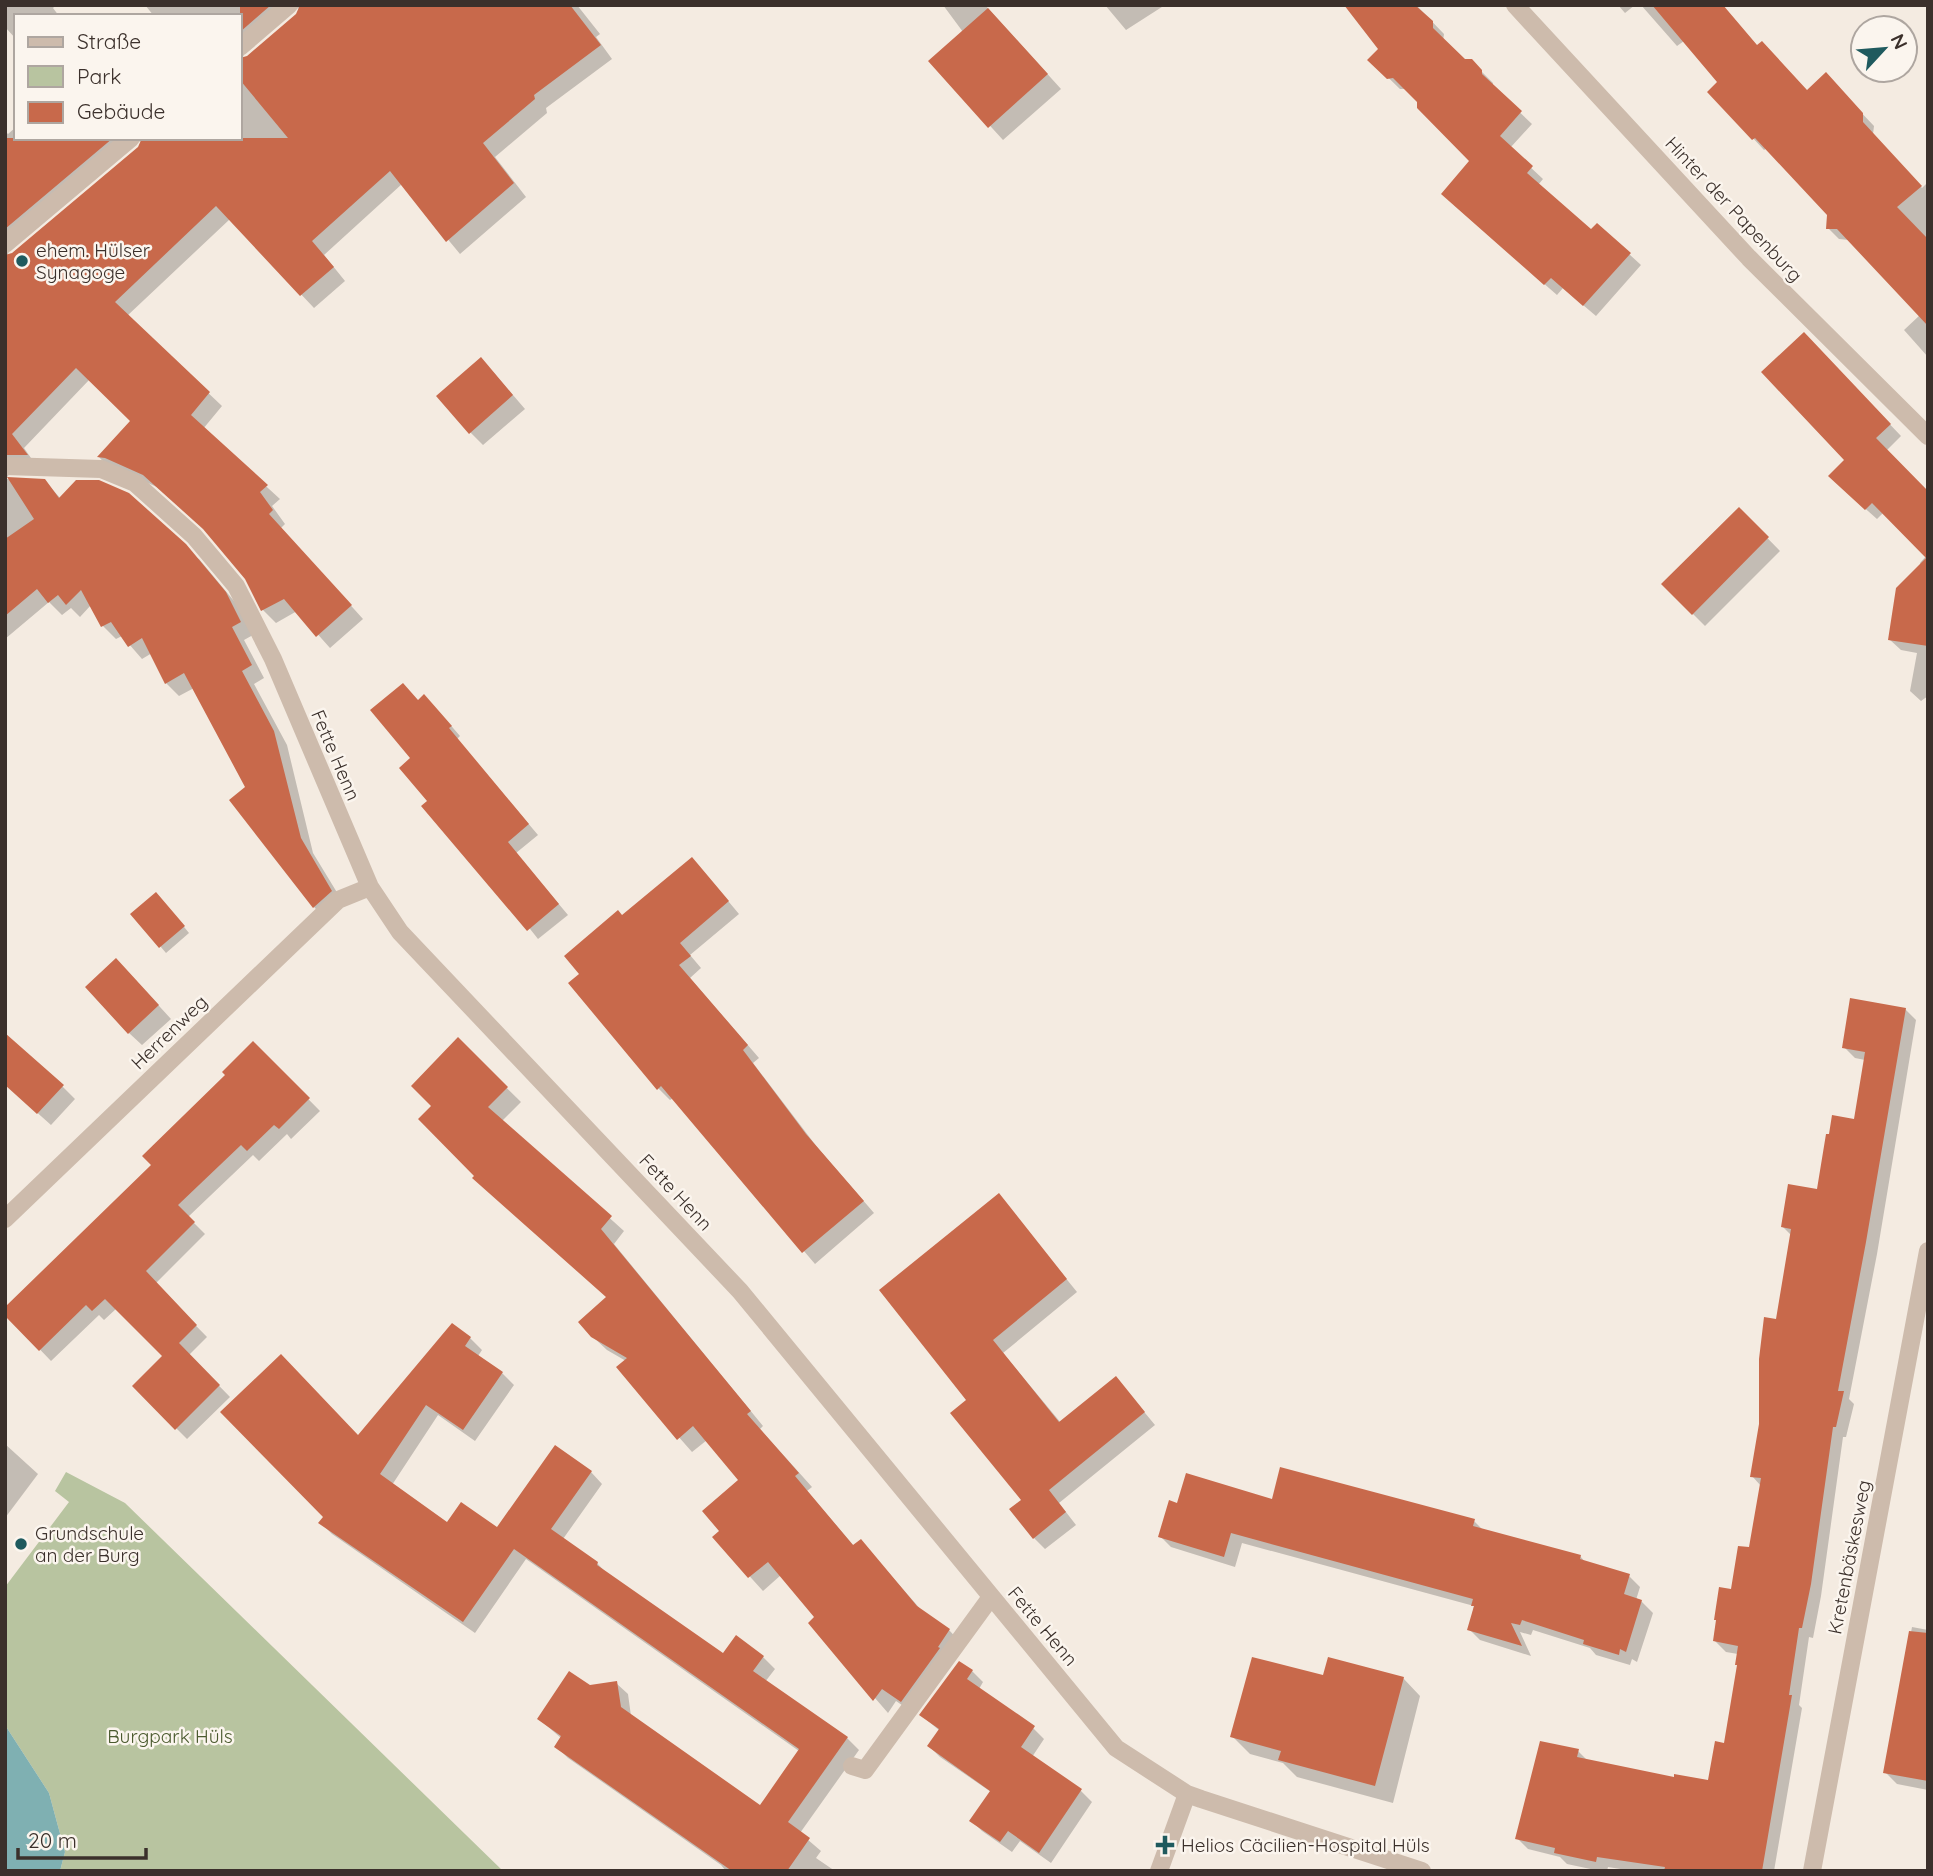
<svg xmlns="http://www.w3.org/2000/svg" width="1933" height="1876" font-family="Quicksand,sans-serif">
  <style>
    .green { fill: #b8c4a0 }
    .water { fill: #7fb0b2 }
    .shadow { fill: #0003; fill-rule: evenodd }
    .building { fill: #c8694b }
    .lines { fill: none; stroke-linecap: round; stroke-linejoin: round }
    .minor { stroke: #cdbbac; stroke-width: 18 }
    .poi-dot { fill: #1f5a5e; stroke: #fbf5ee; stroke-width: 2.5 }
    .labels { text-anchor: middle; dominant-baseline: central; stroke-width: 5; stroke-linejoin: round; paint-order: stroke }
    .street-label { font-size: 19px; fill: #3b302b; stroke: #fbf5ee }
    .poi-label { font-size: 19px; fill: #3b302b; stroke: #fbf5ee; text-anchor: start }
    .park-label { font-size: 19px; fill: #4a5a2e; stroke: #fbf5ee }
  </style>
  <rect width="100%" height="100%" fill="#f4ebe1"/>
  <path class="green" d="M66,1472l59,31 378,368h-443l5,-19 -16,-59 -44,-68v-138l64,-85 -14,-11z"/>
  <path class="water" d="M5,1725l44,68 16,59 -5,19h-55l2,-21 -2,-4z"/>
  <path class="shadow" d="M5,5h51l-3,3 6,8h-43v23l-11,-12z
    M145,5h432l23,29 -4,3 16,22 -66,49 1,5 -52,44 31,40 -66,57 -58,-70 -78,71 21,26 -31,27 -84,-89 -103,97 95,90 -19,23 77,70 -8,7 13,18 -4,4 82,91 -33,29 -33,-37 -21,12 -13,-13 -17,-32 -38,-46 -51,-45 -37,-16 -9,-1 -12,-13 33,-36 -42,-42 -66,69 14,20h-25l-7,11 38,1 17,19 138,60 40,48 14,28 -9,5 20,38 -10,6 33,61 26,108 31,51 -17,16 -13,-13 -82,-107 15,-12 -53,-100 -15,8 -13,-13 -14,-30 -10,6 -20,-23 -6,3 -13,-13 -12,-21 -11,12 -9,-9 -9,7 -13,-13 -44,37v-508l3,3 8,-7v11h224v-122h-86zM300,8l-2,7 -50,43 -6,2 3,-9 50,-42zM142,141l-2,7 -127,106 -6,3 3,-9 127,-106z
    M943,5h42l76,84 -58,51 -72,-79 32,-29z
    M1105,5h60l-39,25z
    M1346,5h70l28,29 -1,7 21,20h7l22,22v4l39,37 -22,24 33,31 -5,6 53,46 38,23 12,11 -45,51 -33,-28 -6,7 -103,-90 18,-44 -53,-59 -13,-13h-6l-30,-29 10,-11z
    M1618,5h17l-10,8z
    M1641,5h81l36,42 49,45 29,-6 38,40 -1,8 49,54 6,-6v175l-24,-27 16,-15 -71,-75 -10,-1 -11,-11v-14l-61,-66 -3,2 -54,-58 10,-9 -36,-42 -7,5z
    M1804,334l97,102 -15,15 42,43v202l-7,5 -11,-10 7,-38 -16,-3 -12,-11 32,-74 -1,-2 6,-7 -42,-44 -7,7 -36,-32 5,-27z
    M493,372l32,37 -42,36 -13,-13z
    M1739,509l41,42 -75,75 -42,-42z
    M418,701l16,5 26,30 -3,3 81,96 -22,18 52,62 -30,24 -109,-138 -16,-43z
    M703,871l36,43 -49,41 11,13 -11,10 69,80 -6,5 64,84 57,66 -59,51 -142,-166 -3,2 -12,-12 -76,-113 41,-58z
    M162,900l27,33 -23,20 -33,-39z
    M129,973l42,46 -29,26 -13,-12z
    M1905,1009l11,11 -39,234 -28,145 5,5 -8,33h-3l-22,159 -8,42 -4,-1 -10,68 3,3 -28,163h-141l-25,-4 -1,4h-7l-33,-7 -7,-7 -32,-8 -11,-11 61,-87 11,11 86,17 35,3 15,-37 14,-79 -1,-12 -12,-2 -11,-11 17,-50 18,-42 11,-63 -9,-10 39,-241 -9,-9 36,-35 38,-70 9,-61 -10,-2 -11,-11z
    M458,1040l63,62 -19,19 122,110 -10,13 149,182 -3,3 52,58 -5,4 47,55 7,-5 61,70 27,19 13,14 -47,70 -19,-13 -8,12 -78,-90 6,-6 -35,-42 -18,16 -49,-54 8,-6 19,-50 -34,-41 -15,12 -74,-84 8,-7 -19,-11 -15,-14 16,-38 -131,-122 -43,-70z
    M253,1043l67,68 -29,28 -4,-5 -28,27 -6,-6 -65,62 17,17 -50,50 52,53 -18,18 41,42 -43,42 -53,-53 30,-30 -47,-48 -13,12 -5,-5 -48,46 -46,-48 148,-148z
    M5,1084l57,2 13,13 -24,26z
    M999,1196l78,96 -74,61 58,70 55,-45 39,47 -96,78 17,22 -31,24 -11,-11 -11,-37 -55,-100z
    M470,1338l12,12 -4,6 24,17 12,12 -39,56 -37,-26 -46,70 55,39 51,5 93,-57 11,12 -39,55 34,24 12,13 114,80 40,1 12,12 -10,13 82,56 12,12 -59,83 21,18 -5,7 19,13h-109l-5,-6 -153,-107 -12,-12 5,-8 -22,-19 50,-32 27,-4 12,11 3,22 129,91 39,-56 -273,-192 -51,74 -143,-99 -11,-11 38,-86z
    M5,1444l33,30 -33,44z
    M1273,1501l201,20 9,9 97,26 6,7 43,13 11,11 -4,13 5,1 12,12 -16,49 -5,-3 -2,6 -34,-10 -6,-7 -57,-18 -2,5 -11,-3 11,24 -51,-16 -11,-11 5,-23 -232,-63 -7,24 -64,-20 -11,-11 18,-31z
    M1912,1627l16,3v160l-31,-6 -12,-12z
    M972,1671l11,11 -4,7 54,39 11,11 -12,18 49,34 11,11 -41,61 -31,-22 -8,11 -30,-21 -11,-11 20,-28 -51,-35 -11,-11 11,-15 -19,-16z
    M1324,1677l79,1 17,18 -27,107 -96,-26 -14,-14 -33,-9 -18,-18z"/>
  <path class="building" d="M240,5h31l-31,27z
    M300,5h270l31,40 -67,50 1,4 -52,44 31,40 -68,59 -56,-71 -78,70 22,26 -34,29 -84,-90 -101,96 95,90 -19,23 77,70 -8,7 13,18 -4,4 83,91 -36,32 -32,-38 -23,12 -16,-32 -42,-50 -60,-54 -38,-17 -8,-1 33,-36 -54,-53 -64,66 16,21h-23v-200l7,-2 126,-106 4,-9h146l-48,-58v-22l7,-2 49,-42z
    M1344,5h71l18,16v7l32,31h7l10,11v4l40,37 -22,25 33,30 -6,7 64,56 6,-6 34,30 -48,53 -32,-28 -7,7 -103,-91 28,-33 -52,-53v-6l-24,-24 -6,1 -20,-19 11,-11z
    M1652,5h71l34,40 5,-4 45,49 19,-18 37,41v9l59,64 -25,21 31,32v87l-91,-97h-11l1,-14 -72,-77 -3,2 -45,-48 10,-10z
    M988,8l60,66 -60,54 -60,-67z
    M5,138h108l-108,91z
    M1804,332l87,92 -15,14 52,53v155l-40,-6 8,-52 30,-30 -54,-55 -7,7 -37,-34 16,-16 -83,-88z
    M481,357l32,38 -44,39 -33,-38z
    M7,477l38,2 14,19 17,-18h23l30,13 57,51 40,48 15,30 -9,5 20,38 -10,6 32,60 27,107 31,53 -19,17 -84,-108 16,-13 -61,-114 -19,11 -23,-46 -14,9 -17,-25 -10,5 -20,-37 -15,15 -8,-10 -10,8 -11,-14 -32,27v-77l29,-20z
    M1739,507l30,30 -77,78 -31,-31z
    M403,683l15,17 6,-6 28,32 -3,2 80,96 -21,18 51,62 -32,27 -106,-125 6,-5 -28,-33 11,-10 -40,-48z
    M692,857l37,44 -49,42 11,13 -12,9 69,80 -5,5 63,84 58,67 -62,52 -141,-167 -4,4 -89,-107 11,-9 -15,-18 54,-46 4,5z
    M156,892l29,34 -26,22 -29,-34z
    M116,958l43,47 -31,29 -43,-47z
    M1850,998l56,10 -40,234 -28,149h6l-8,36h-3l-22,157 -9,44h-3l-10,67h3l-30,176h-98l1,-4 -68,-10 -1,5 -42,-9 1,-5 -40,-9 25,-98 39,8 -2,8 97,20v-3l34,6 7,-39 9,2 13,-78h-2l3,-19 -25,-5 3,-21h-2l5,-33 12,2 7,-43 11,1 12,-69 -11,-1 9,-53v-65l5,-42 12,2 15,-90 -10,-2 7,-43 29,5 9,-55h3l3,-19 22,4 11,-67 -23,-4z
    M5,1033l59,52 -27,29 -32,-29z
    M458,1037l50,50 -20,20 124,109 -11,13 150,182 -4,3 52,59 -4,3 58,69 8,-6 56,67 33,23 -12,18 2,1 -39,54 -19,-13 -9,12 -65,-78 6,-6 -46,-55 -20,16 -36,-41 7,-6 -17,-20 36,-31 -45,-54 -16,14 -61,-73 11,-9 -36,-21 -13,-15 28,-25 -134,-119 2,-2 -56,-57 13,-13 -20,-20z
    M253,1041l57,57 -31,31 -5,-4 -27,26 -6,-6 -63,60 17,17 -49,49 51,54 -18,18 41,42 -45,45 -43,-44 30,-30 -57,-57 -13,12 -6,-6 -47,46 -34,-35v-9l146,-142 -9,-9 83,-81 -3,-3z
    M999,1193l68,86 -74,61 66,82 57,-46 29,36 -96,78 17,22 -33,27 -24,-30 12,-9 -71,-87 16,-13 -87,-110z
    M452,1323l19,14 -6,9 38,26 -40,58 -37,-25 -46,69 67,48 14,-20 36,25 58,-82 37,26 -41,58 47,33 -1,3 126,88 13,-18 28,21 -11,15 95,66 -60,85 22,16 -23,33h-55l-178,-124 7,-11 -24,-17 32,-48 21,14 27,-4 4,26 139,98 39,-56 -285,-200 -51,73 -145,-99 5,-6 -103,-105 61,-58 77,81z
    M1280,1467l195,52 -2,7 108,29 -1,4 50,15 -6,20 18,6 -16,52 -6,-3 -1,6 -36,-11 1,-4 -62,-20 -2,5 -9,-2 11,23 -55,-16 7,-24h-3l2,-7 -242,-66 -7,24 -66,-20 11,-37 8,3 9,-30 86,26z
    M1909,1631l19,2v148l-45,-8z
    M1252,1657l71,18 5,-18 76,20 -29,109 -97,-26 3,-9 -51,-14z
    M959,1661l14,9 -6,9 68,47 -14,21 61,42 -43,64 -31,-22 -8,11 -31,-21 21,-30 -63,-45 12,-17 -20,-14z"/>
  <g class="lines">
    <path class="minor" d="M1515,5l234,253 179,178
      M240,47l49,-42
      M5,244l126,-106
      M5,466l96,3 34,14 59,53 42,50 37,73 97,228 30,45 340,359 376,457 71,46 14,5 221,72
      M5,1219l333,-319 32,-13
      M852,1766l13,4 126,-173
      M1159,1871l28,-77
      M1812,1871l116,-620"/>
  </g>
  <g class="poi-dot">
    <circle cx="22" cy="261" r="7"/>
    <circle cx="21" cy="1544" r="7"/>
    <path d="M1161.5 1834.5h7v7h7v7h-7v7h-7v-7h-7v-7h7z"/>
  </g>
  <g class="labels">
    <g class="street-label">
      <text transform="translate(1734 209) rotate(47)">Hinter der Papenburg</text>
      <text transform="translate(336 755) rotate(67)">Fette Henn</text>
      <text transform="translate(169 1032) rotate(-44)">Herrenweg</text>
      <text transform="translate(676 1192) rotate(47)">Fette Henn</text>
      <text transform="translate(1849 1557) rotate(-79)">Kretenbäskesweg</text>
      <text transform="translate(1043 1626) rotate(50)">Fette Henn</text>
    </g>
    <g class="poi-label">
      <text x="36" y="250">ehem. Hülser<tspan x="36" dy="22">Synagoge</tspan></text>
      <text x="35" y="1533">Grundschule<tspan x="35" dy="22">an der Burg</tspan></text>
      <text x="1181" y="1845">Helios Cäcilien-Hospital Hüls</text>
    </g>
    <g class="park-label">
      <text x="170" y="1736">Burgpark Hüls</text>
    </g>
  </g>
  <rect width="1933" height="1876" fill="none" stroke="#3b302b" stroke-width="14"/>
  <rect x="14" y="14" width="228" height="126" fill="#fbf5ee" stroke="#aea6a0" stroke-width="2"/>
  <rect x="28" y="37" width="35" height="10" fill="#cdbbac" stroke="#aea6a0" stroke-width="2"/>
  <text x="77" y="49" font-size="21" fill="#3b302b">Straße</text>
  <rect x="28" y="66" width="35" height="21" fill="#b8c4a0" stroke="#aea6a0" stroke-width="2"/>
  <text x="77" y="84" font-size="21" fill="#3b302b">Park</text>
  <rect x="28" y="102" width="35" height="21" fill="#c8694b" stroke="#aea6a0" stroke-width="2"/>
  <text x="77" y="119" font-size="21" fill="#3b302b">Gebäude</text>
  <g transform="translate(1884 49) rotate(64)"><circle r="33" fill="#fbf5ee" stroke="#aea6a0" stroke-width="2"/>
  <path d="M0-5L12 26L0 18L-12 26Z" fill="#1f5a5e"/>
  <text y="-10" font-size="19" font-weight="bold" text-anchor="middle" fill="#3b302b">N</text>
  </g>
  <path d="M18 1848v10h128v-10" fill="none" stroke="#3b302b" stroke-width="3.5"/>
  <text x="28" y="1848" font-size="21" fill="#3b302b" stroke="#fbf5ee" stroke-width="5" paint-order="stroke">20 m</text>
</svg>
